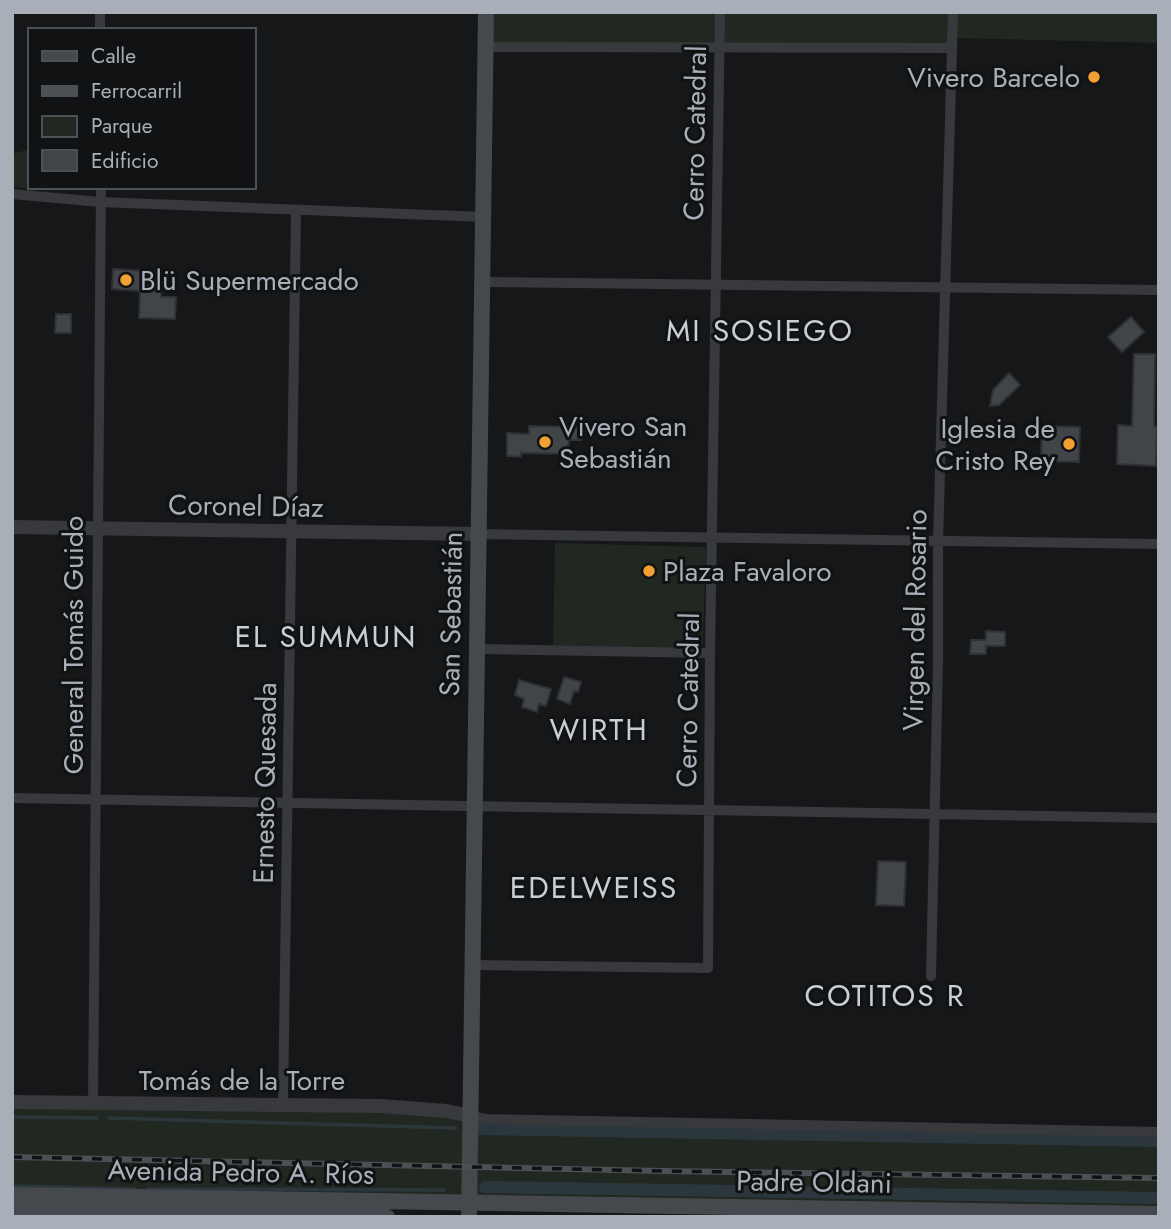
<svg xmlns="http://www.w3.org/2000/svg" width="1171" height="1229" font-family="Jost,sans-serif">
  <style>
    .green { fill: #202821 }
    .lines { fill: none; stroke-linecap: round; stroke-linejoin: round }
    .stream { stroke: #2c373d; stroke-width: 3.5 }
    .canal { stroke: #2c373d; stroke-width: 12 }
    .building { fill: #424548; stroke: #303134; stroke-width: 2 }
    .minor { stroke: #37393d; stroke-width: 10 }
    .tertiary { stroke: #37393d; stroke-width: 14 }
    .secondary { stroke: #45484d; stroke-width: 16 }
    .rail-casing { stroke: #4c4f54; stroke-width: 6 }
    .rail { stroke: #111213; stroke-width: 3.5; stroke-dasharray: 10; stroke-linecap: butt }
    .poi-dot { fill: #f49f33; stroke: #111213; stroke-width: 2.5 }
    .labels { text-anchor: middle; dominant-baseline: central; stroke-width: 6; stroke-linejoin: round; paint-order: stroke }
    .poi-label { font-size: 28px; fill: #a8afb8; stroke: #111213; text-anchor: start }
    .street-label { font-size: 28px; fill: #a8afb8; stroke: #111213 }
    .neighbourhood-label { font-size: 30px; letter-spacing: 2px; fill: #c9cdd4; stroke: #111213 }
  </style>
  <rect width="100%" height="100%" fill="#161718"/>
  <path class="green" d="M486,12h673v31l-206,-5 -1,10 -467,-1z
    M30,149v38h22v4l-40,-4v-33z
    M555,543l151,4 -3,97 -7,4 -143,-3z
    M12,1102l368,4 106,13 673,13v82l-1147,-19z"/>
  <g class="lines">
    <path class="stream" d="M12,1117l85,1
      M109,1118l347,10
      M12,1186l123,3
      M147,1189l297,1"/>
    <path class="canal" d="M477,1129l682,12
      M485,1187l674,11"/>
  </g>
  <path class="building" d="M113,269l49,3 -1,25h15l-1,22 -36,-1 1,-27 -28,-2z
    M56,314h15v19h-16z
    M1131,317l13,15 -22,20 -14,-15z
    M1134,354h21l-1,72 3,1 -1,39 -39,-2 1,-39 14,1z
    M1009,373l11,12 -21,20 -9,1 3,-16z
    M529,426l52,1v13h-12l-1,14 -47,-1v4l-14,-1v-23l22,1z
    M1042,426l38,1 -1,35 -38,-1z
    M986,631l19,1v14h-19v8h-16l1,-14h15z
    M564,677l17,5 -3,10 -4,-1 -4,13 -13,-5z
    M519,680l32,9 -5,17 -7,-2 -2,8 -15,-5 2,-8 -9,-4z
    M878,861l28,1 -2,44 -28,-1z"/>
  <g class="lines">
    <path class="minor" d="M100,12v18
      M485,47l467,1
      M12,194l88,8 383,15
      M482,282l677,8
      M478,534l681,10
      M477,649l233,4
      M12,798l1147,20
      M472,965l236,3 2,-315 10,-641
      M931,976l7,-315v-119l15,-530
      M93,1103l8,-916
      M283,1105l13,-895
      M470,1116l16,3 673,13"/>
    <path class="tertiary" d="M12,527l466,7
      M12,1102l368,4 67,5 23,5"/>
    <path class="secondary" d="M12,1195l1147,19
      M12,1210l375,7
      M469,1217l17,-1205"/>
    <g class="rail-casing">
      <path id="rail" d="M12,1157l650,14 497,7"/>
    </g>
    <use href="#rail" class="rail"/>
  </g>
  <g class="poi-dot">
    <circle cx="1094" cy="77" r="7"/>
    <circle cx="126" cy="280" r="7"/>
    <circle cx="545" cy="442" r="7"/>
    <circle cx="1069" cy="444" r="7"/>
    <circle cx="649" cy="571" r="7"/>
  </g>
  <g class="labels">
    <g class="poi-label">
      <text x="1080" y="77" text-anchor="end">Vivero Barcelo</text>
      <text x="140" y="280">Blü Supermercado</text>
      <text x="559" y="426">Vivero San<tspan x="559" dy="32">Sebastián</tspan></text>
      <text x="1055" y="428" text-anchor="end">Iglesia de<tspan x="1055" dy="32">Cristo Rey</tspan></text>
      <text x="663" y="571">Plaza Favaloro</text>
    </g>
    <g class="street-label">
      <text transform="translate(695 133) rotate(-89)">Cerro Catedral</text>
      <text transform="translate(246 506) rotate(1)">Coronel Díaz</text>
      <text transform="translate(451 614) rotate(-89)">San Sebastián</text>
      <text transform="translate(915 620) rotate(-89)">Virgen del Rosario</text>
      <text transform="translate(73 645) rotate(-90)">General Tomás Guido</text>
      <text transform="translate(688 700) rotate(-89)">Cerro Catedral</text>
      <text transform="translate(265 783) rotate(-89)">Ernesto Quesada</text>
      <text x="242" y="1080">Tomás de la Torre</text>
      <text transform="translate(241 1172) rotate(1)">Avenida Pedro A. Ríos</text>
      <text transform="translate(814 1182) rotate(1)">Padre Oldani</text>
    </g>
    <g class="neighbourhood-label">
      <text x="760" y="330">MI SOSIEGO</text>
      <text x="326" y="636">EL SUMMUN</text>
      <text x="599" y="729">WIRTH</text>
      <text x="594" y="887">EDELWEISS</text>
      <text x="885" y="995">COTITOS R</text>
    </g>
  </g>
  <rect width="1171" height="1229" fill="none" stroke="#a8afb8" stroke-width="28"/>
  <rect x="28" y="28" width="228" height="161" fill="#111213" stroke="#4d5155" stroke-width="2"/>
  <rect x="42" y="51" width="35" height="10" fill="#45484d" stroke="#4d5155" stroke-width="2"/>
  <text x="91" y="63" font-size="21" fill="#a8afb8">Calle</text>
  <rect x="42" y="86" width="35" height="10" fill="#4c4f54" stroke="#4d5155" stroke-width="2"/>
  <text x="91" y="98" font-size="21" fill="#a8afb8">Ferrocarril</text>
  <rect x="42" y="116" width="35" height="21" fill="#202821" stroke="#4d5155" stroke-width="2"/>
  <text x="91" y="133" font-size="21" fill="#a8afb8">Parque</text>
  <rect x="42" y="150" width="35" height="21" fill="#424548" stroke="#4d5155" stroke-width="2"/>
  <text x="91" y="168" font-size="21" fill="#a8afb8">Edificio</text>
</svg>
